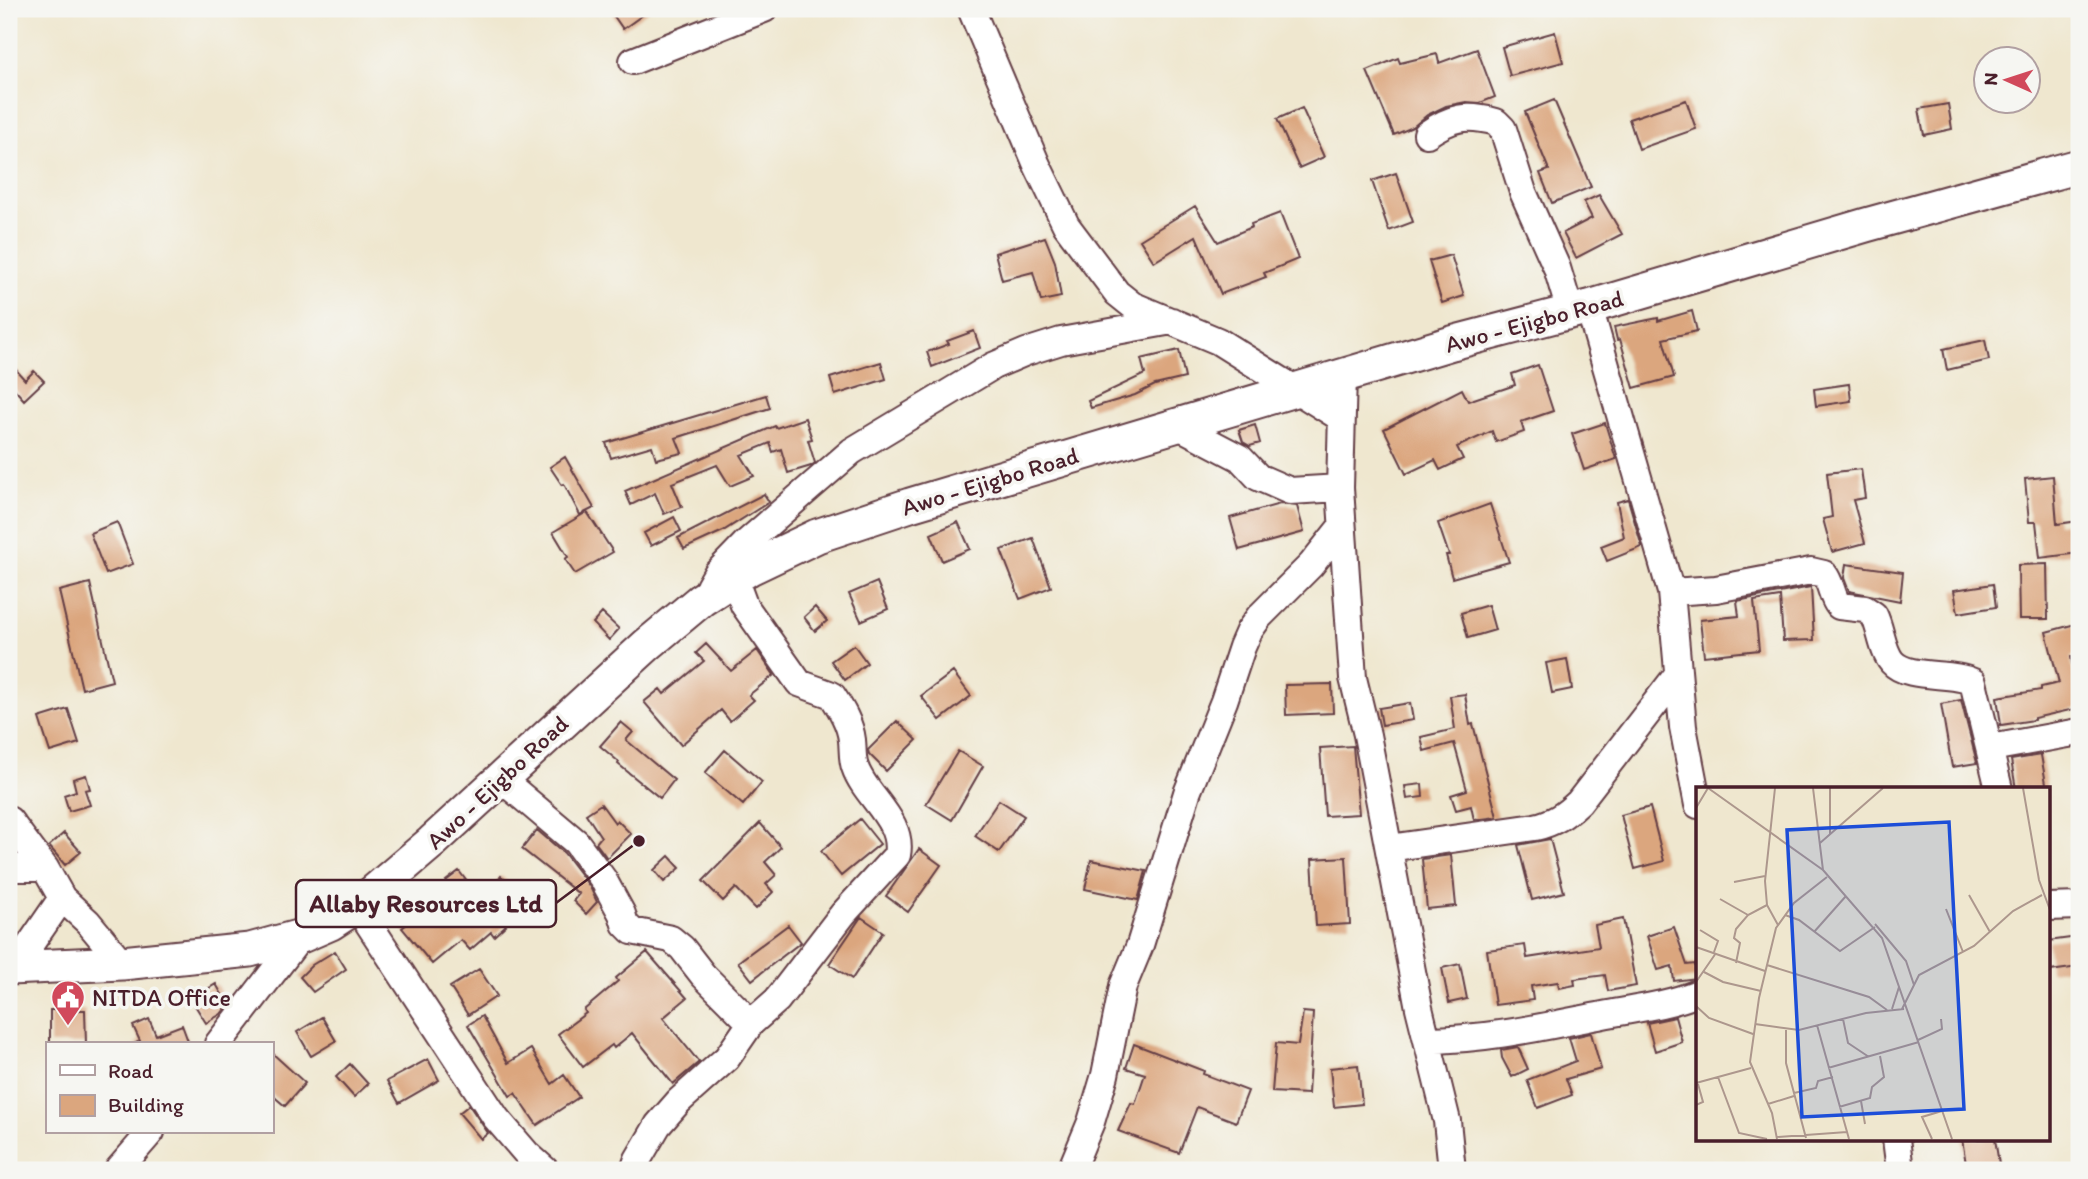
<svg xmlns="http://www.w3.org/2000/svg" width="2088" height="1179" font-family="Itim,sans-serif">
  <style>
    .building { fill: #dba67e }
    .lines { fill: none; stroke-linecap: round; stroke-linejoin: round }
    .minor-casing { stroke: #633d44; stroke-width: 30 }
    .major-casing { stroke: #633d44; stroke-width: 37 }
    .minor { stroke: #fff; stroke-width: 26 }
    .major { stroke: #fff; stroke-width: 33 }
    .labels { text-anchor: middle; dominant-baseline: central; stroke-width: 7; stroke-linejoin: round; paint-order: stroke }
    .street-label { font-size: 24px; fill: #4a1f2b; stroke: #f6f6f2 }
    .poi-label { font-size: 24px; fill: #4a1f2b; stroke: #f6f6f2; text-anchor: start }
    .inset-road { fill: none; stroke: #ad978d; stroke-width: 2 }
    .view { fill: #1d4ed8; fill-opacity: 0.15; stroke: #1d4ed8; stroke-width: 3.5 }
    .inset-edge { fill: none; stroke: #4a1f2b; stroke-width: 3.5 }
    .leader { fill: none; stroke: #4a1f2b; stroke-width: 2.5 }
    .callout-dot { fill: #4a1f2b; stroke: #f6f6f2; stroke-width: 2.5 }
    .callout { fill: #f6f6f2; stroke: #4a1f2b; stroke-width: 2.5 }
    .callout-label { font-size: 26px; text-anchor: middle; font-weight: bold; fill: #4a1f2b }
  </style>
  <rect width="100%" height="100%" fill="#f6f6f2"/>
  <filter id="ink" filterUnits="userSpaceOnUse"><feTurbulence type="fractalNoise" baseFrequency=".0143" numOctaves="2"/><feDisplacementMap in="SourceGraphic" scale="14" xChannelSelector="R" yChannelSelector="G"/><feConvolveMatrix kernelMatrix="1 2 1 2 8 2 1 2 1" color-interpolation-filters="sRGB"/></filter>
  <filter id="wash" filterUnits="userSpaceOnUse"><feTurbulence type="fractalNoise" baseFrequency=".00686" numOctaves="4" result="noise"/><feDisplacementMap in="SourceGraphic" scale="28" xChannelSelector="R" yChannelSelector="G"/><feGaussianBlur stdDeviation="1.57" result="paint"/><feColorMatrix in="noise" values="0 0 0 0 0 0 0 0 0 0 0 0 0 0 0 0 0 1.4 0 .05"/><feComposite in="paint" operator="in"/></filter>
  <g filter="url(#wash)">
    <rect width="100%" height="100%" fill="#efe7cf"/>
    <g id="blocks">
      <path class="building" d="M609,9h42l-28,20z
        M1555,32l8,30 -53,14 -8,-29z
        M1477,49l18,48 -15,6 -14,-1 -20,4 -19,9 -14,12 -19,8 -27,-64 31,-13 2,5 37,-9 2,9z
        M1554,100l37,87 -39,16 -12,-30 9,-3 -24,-58z
        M1686,100l10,29 -57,20 -10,-30z
        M1948,104l4,25 -28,6 -5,-26z
        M1302,108l22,49 -25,11 -22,-49z
        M1396,173l17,49 -24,9 -17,-50z
        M1599,195l23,39 -46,24 -13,-25 29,-15 -8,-16z
        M1195,206l23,36 34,-15 -1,-3 29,-11 18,46 -34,14 2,4 -45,17 -25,-58 -42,26 -14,-22z
        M1045,237l10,25 6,35 -20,4 -8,-29 -31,8 -7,-27z
        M1451,255l13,41 -22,7 -13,-42z
        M1692,311l5,20 -34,8 11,38 -40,11 -14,-49 -3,1 -3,-13 44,-9v3z
        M974,331l6,17 -48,19 -5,-15 22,-8 -2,-3z
        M1985,340l4,20 -42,10 -4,-21z
        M1179,350l6,28 -30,7 -20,10 -44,13 -3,-7 57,-27 -4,-15z
        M9,362l16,18 9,-9 10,10 -20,19 -15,-17z
        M881,362l5,17 -51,16 -5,-17z
        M1538,365l15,46 -32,11 3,10 -28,10 -4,-11 -35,16 6,12 -23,11 -5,-10 -29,14 -22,-45 78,-40 6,12 47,-16 -3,-11z
        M1849,384l2,17 -35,5 -2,-17z
        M766,395l4,13 -94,30 6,15 -26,6 -4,-13 -41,12 -5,-15z
        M805,418l7,21 -4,1 7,23 -4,3 -23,7 -7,-24 -8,3 -3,-9 -29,12 13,21 -24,10 -13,-21 -45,18 10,24 -18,7 -9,-21 -24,12 -6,-14 150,-65 1,2z
        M1605,423l11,36 -32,11 -12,-36z
        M1255,425l5,18 -10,3 -7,-4 -4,-12z
        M565,457l29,51 -14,7 -16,-31 -2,1 -12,-18z
        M1861,469l4,29 -12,2 12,43 -33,9 -9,-33 9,-2 -5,-44z
        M2053,476l4,48 22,-3v32l-39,5 -4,-36h-7l-4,-43z
        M764,494l5,8 -46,29 -39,18 -6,-11z
        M1628,499l14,48 -35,14 -6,-15 23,-9 -7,-35z
        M1280,504l17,2 7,26 -65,18 -9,-32z
        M1490,504l19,58 -57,16 -6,-23h3l-11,-32z
        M587,512l26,40 -38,22 -10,-15 3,-2 -15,-25z
        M674,517l7,14 -30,15 -7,-13z
        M117,522l16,42 -27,10 -16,-41z
        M958,522l12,27 -28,12 -11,-27z
        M1033,538l18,49 -31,12 -19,-49z
        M1846,564l57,8 -3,29 -51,-10 -5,-13z
        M2047,564l1,55h-29l-1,-54z
        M877,582l11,27 -27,12 -12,-27z
        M90,583l22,98 -30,8 -23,-98z
        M1993,584l3,23 -38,6 -4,-23z
        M1811,587l3,53 -31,1 -3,-44 -26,4 5,49 -55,6 -4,-36 39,-4 -2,-15z
        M1488,605l7,25 -27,8 -7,-25z
        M815,607l12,14 -12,10 -11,-14z
        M602,613l17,16 -10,11 -16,-17z
        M2079,623v32l-8,2 8,51 -45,10v2l-33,5 -4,-28 44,-7v-3l18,-4 -13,-51z
        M706,644l25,27 26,-21 17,25 -25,20 5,5 -24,21 -9,-11 -40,35 -37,-43 16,-13 4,5 40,-33 -8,-8z
        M854,645l13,18 -22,17 -14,-19z
        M1567,659l5,30 -20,4 -6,-30z
        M953,672l18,24 -31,24 -19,-24z
        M1332,684l1,29 -47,2 -1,-30z
        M1465,694l5,31 3,-1 24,93 -23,3 -3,-14 -15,4 -5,-15 16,-5 -13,-47 -30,8 -3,-14 34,-8 -5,-33z
        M1961,700l16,63 -25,4 -11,-63z
        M1410,703l3,17 -31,5 -3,-17z
        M68,709l11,34 -29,9 -11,-34z
        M897,721l20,19 -31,31 -17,-17 -1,-4z
        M621,722l12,10 -7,8 48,40 -14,18 -42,-34 1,-2 -19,-16z
        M1353,746l6,68 -34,2 -5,-68z
        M725,750l37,32 -19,23 -38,-32z
        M958,751l25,15 -31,54 -26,-16z
        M2041,755l6,34h-31l-5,-29z
        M86,775l4,14 -5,1 5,15 -21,6 -5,-16 12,-4 -3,-12z
        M1422,784l1,13 -16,2 -2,-13z
        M999,800l25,16 -25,36 -24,-16z
        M601,804l14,19 2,-3 14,14 -24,24 -11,-15 5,-6 -15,-23z
        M1650,807l14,54 -29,8 -14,-54z
        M860,819l20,25 -39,32 -20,-25z
        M760,823l21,24 -16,15 11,13 -10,9 7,8 -17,17 -20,-21 -13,13 -20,-20z
        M537,830l27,23 26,34 7,15 -11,12 -13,-13 6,-7 -57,-45z
        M64,833l17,19 -16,13 -16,-19z
        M1550,839l14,53 -32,8 -14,-55z
        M919,849l22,16 -33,47 -22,-16z
        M1451,855l5,51 -29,3 -5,-50z
        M669,856l11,12 -16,14 -10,-12z
        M1346,857l4,67 -34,2 -4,-67z
        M1091,860l55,11 -8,29 -53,-11z
        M459,871l22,29 20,-24 22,20 -21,25 4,4 -12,11 -3,-4 -21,18 -9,-10 -29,24 -30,-36 50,-40 -6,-7z
        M861,917l22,15 -31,47 -23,-15z
        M1623,919l13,67 -28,5 -3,-16 -31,4 1,6 -16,3 -1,-6 -27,4 2,14 -38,5 -8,-55 38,-5 2,13 72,-11 -4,-22z
        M788,925l13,17 -49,38 -14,-18z
        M1674,927l13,38 8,-1 2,14 -23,3 -2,-15 -14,4 -11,-34z
        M2078,937l1,30 -29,4 -2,-30z
        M335,951l11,18 -33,23 -13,-15 12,-12z
        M647,952l40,46 -24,20 36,44 -26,22 -41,-51 -18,15 -2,-3 -29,22 -25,-33 28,-21 -2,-3 34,-29 -2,-3z
        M1460,964l7,35 -18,4 -7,-35z
        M479,969l18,27 -29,19 -18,-28z
        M216,984l12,21 -7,9 -15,9 -15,-24z
        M50,1010h35l1,34h-36z
        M1303,1012l10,1 -5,81 -36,-2 4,-49 22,2z
        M482,1016l26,47 23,-14 21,35 12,-9 15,22 -42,28 -22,-32 -5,3 -42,-71z
        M322,1017l14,24 -25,15 -14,-24z
        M1675,1017l7,25 -27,9 -8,-28z
        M149,1019l7,16 26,-10 7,19h-55l6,-3 -7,-15z
        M1591,1033l10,36 -35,10 6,16 -34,13 -11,-28 49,-19 -7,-23z
        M1134,1044l70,27 -1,3 45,17 -12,31 -39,-15 -18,46 -61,-22 13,-28 4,1 10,-30 -19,-6z
        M1518,1047l10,22 -16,8 -10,-19 -1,-8z
        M271,1052l34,31 -20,23 -14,-12z
        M428,1059l11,21 -40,23 -12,-22z
        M350,1064l18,20 -14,13 -18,-20z
        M1358,1065l4,39 -28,3 -4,-39z
        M469,1105l19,28 -7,6 -22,-26z
        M1962,1139h33l5,31h-33z"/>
    </g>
  </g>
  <g filter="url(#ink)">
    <use href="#blocks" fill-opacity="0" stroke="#633d44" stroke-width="2"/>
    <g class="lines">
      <g class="minor-casing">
        <path id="minor" d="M971,9l66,156 29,60 51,68 15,12 86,36 123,77
          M633,61l131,-52
          M1427,134c25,-17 39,-20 69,-12l7,7 20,63 34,76 13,43
          M1589,307l82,285 12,135 15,78
          M1343,375l-3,113 13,190 14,57 52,273 28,113 5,49
          M1177,425l63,33 18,19 32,14 50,-3
          M709,587l8,-14 29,-30 106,-92 141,-85 33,-14 35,-11 111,-20
          M1671,592l45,-3 95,-18 13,3c8,10 7,22 15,32l26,3 9,6c7,14 8,35 18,47 16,18 61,9 81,20l26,107
          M1991,748l88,-16
          M500,778l76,64 27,37 19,35 3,10 7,7 39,8 11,9 21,27 48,48
          M9,820l36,48 17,30 26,24 34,41
          M1389,848l146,-21c19,-4 30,-12 44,-25l99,-128
          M9,868h36
          M357,906l139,212 31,36 18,16
          M2048,907l31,-1
          M14,968l48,-70
          M1427,1040c59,0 119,-14 176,-25 32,-6 65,-10 95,-22
          M218,1044l83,-108
          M1896,1139l4,31
          M118,1170l33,-38
          M634,1170l4,-11 20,-34 21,-24 48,-43 24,-35 26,-23 66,-86 54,-59c7,-35 -32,-58 -42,-88 -3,-8 -2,-18 -3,-27 -2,-17 -11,-31 -20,-45l-33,-12 -55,-78 -10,-27
          M1071,1170l20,-48 14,-47 18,-89 17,-41 47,-152 37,-92 18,-54 7,-16 10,-14 52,-52 31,-39"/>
      </g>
      <g class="major-casing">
        <path id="major" d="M9,968l113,-5 128,-13 51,-14 30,-13 26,-17 75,-64 215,-197 54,-45 49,-32 67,-32 93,-31 542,-162 137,-36 277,-82 213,-59"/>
      </g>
      <use href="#minor" class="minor"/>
      <use href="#major" class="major"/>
    </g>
  </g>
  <defs>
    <g id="civic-pin" transform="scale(1.75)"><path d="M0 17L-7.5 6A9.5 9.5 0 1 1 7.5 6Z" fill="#d1495b" stroke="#f6f6f2"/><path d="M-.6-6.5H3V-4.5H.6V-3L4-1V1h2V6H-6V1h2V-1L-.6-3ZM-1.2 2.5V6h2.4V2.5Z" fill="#fff"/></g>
  </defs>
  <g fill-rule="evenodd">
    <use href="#civic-pin" x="68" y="997"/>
  </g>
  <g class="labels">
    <g class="street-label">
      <text transform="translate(1534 321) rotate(-15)">Awo - Ejigbo Road</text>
      <text transform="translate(990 481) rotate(-17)">Awo - Ejigbo Road</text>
      <text transform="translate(497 782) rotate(-43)">Awo - Ejigbo Road</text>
    </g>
    <g class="poi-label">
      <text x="92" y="997">NITDA Office</text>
    </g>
  </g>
  <g transform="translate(1696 787)">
    <rect width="354" height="354" fill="#efe7cf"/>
    <path class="inset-road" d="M12,1l115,82M79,1l-10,93 2,24 11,20M117,1l10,82 59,68 70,201M134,1v46M327,1l16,92 11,30M0,21l12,-20M124,56l63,-55M38,95l31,-6M273,108l21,37M24,112l28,16M250,122l17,43M89,128l14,5 41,31 35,-24M179,137l31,37 8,24M4,143l18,11 -4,11M118,145l32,-36M0,160l69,24M40,176l4,-20 -6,-5 2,-9 12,-14 19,-10M71,178l102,32 18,13M8,185l19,10 38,9M0,195l20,-29M0,219l13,12 44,16M196,222l7,-22M206,222l17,-34 55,-29 39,-35 29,-16M147,232l5,24 21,14M59,237l44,6 67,-17 38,-4M121,238l32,114M90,243v33l20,75M222,253l24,-11 -1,-10M132,281l91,-26M22,290l21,56 28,6M0,296l55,-15M98,306l22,-5 2,-7 15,-4M165,314l4,23M72,317l26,-8M0,318l7,-3 -5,-18M143,320l31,-9 2,-11 12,-10 -4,-21M81,350l70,-5M81,352l-5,-26 -22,-51 9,-64 17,-70 18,-25 33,-26M236,352l-10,-22 20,-6"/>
    <path class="view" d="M253,35l15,287 -162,8 -15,-287z"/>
    <rect width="354" height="354" class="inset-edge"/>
  </g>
  <path class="leader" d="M639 841L556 903"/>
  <circle class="callout-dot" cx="639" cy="841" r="7"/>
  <rect class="callout" x="296" y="880" width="260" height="47" rx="7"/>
  <g class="callout-label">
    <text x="426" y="912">Allaby Resources Ltd</text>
  </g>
  <rect width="2088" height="1179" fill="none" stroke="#f6f6f2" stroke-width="35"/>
  <rect x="46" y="1042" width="228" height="91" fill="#f6f6f2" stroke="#b1a0a2" stroke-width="2"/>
  <rect x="60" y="1065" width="35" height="10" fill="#ffffff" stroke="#b1a0a2" stroke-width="2"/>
  <text x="108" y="1078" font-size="21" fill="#4a1f2b">Road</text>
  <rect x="60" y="1095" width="35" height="21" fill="#dba67e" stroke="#b1a0a2" stroke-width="2"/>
  <text x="108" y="1112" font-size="21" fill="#4a1f2b">Building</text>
  <g transform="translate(2007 80) rotate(273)"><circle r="33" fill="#f6f6f2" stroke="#b1a0a2" stroke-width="2"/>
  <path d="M0-5L12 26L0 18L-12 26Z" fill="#d1495b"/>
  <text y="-10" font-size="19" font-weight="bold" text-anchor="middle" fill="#4a1f2b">N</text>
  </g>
</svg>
